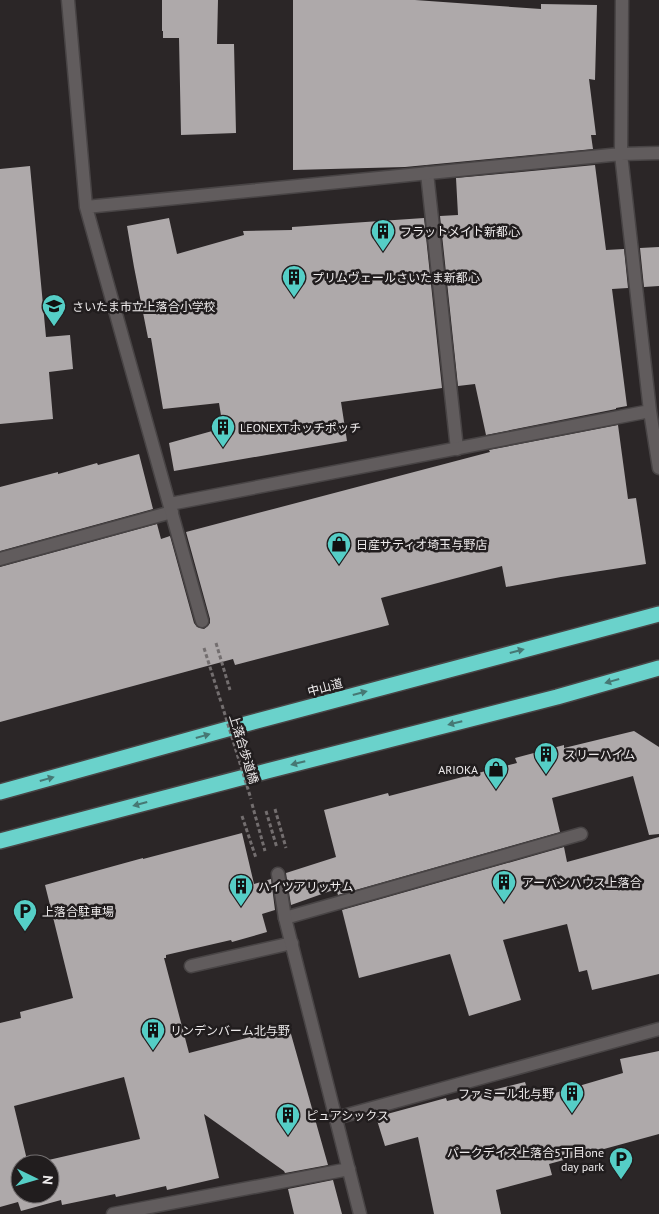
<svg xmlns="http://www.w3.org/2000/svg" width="659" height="1214" font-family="'PT Sans','Noto Sans JP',sans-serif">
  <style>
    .building { fill: #aea9aa; fill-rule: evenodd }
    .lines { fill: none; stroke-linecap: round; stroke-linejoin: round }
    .lane-casing { stroke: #484445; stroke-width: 15 }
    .street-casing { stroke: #484445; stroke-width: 15 }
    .highway-casing { stroke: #484445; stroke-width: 18 }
    .path { stroke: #736e6f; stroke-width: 3; stroke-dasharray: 4 2.5; stroke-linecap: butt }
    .lane { stroke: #615c5d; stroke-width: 12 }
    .street { stroke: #615c5d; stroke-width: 12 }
    .highway { stroke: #6ad2cb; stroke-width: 15 }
    .path-bridge { stroke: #736e6f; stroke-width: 3; stroke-dasharray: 4 2.5; stroke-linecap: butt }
    .oneway { fill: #467874 }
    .labels { text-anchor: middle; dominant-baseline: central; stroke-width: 5; stroke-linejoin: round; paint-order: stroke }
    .poi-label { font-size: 12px; fill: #eeebec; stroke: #211d1e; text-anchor: start }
    .street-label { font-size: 12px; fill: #eeebec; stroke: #211d1e }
  </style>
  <rect width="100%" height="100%" fill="#2b2627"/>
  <path class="building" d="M162,0h56l-1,44h17l2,89 -55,2 -2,-97h-16v-7h-1z
    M293,0h122l126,9v-5l56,1 -2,75 -6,-1 7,56h-5l2,14 -188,18 -112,3z
    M595,165l11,85 18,-1 4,39 -16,1 15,117 -11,2v1l-130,26 -11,-51 -17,2 -18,-170 18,-1 -2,-37z
    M30,166l16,171 24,-2 3,34 -24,3 4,47 -53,5v-255z
    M169,218l8,36 67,-19 -1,-4 49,-1v-3l132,-9 18,170 -101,14 6,39 -173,30 -5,-28 54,-15 -4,-25 -56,6 -12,-71h-3l-14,-71 -7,-41z
    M659,247v39l-15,1 -4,-39z
    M618,425l10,74 8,-1 10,66 -85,13 -55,10 -4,-21 -121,32 8,27 -154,40 -2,-6 -233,63v-155l157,-43 4,15 9,-3 24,87 3,4 7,2 4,-3 2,-3v-4l-24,-87 304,-80 -1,-2z
    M139,454l14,55 -153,42v-64l58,-15v2l39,-11 1,2z
    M634,731l25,16v87l-10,1 -16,-59 -81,22 8,34 -222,63 -2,-6 -45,16 -5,-32 50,-16 -12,-47 64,-17 1,3 128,-33 -2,-5 49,-13v3z
    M242,833l12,51 17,-5 4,31 -13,4 5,18 -35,10 -1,-2 -65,15v3h-2l25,95 100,-26 39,138 -43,8 -1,-2 -80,-57 15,64 -52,12 -1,-4 -50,11 -1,-3 -53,11 -1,-5 -40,11 -3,-9 -18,5v-184l21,-5 -1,-6 53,-14 -28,-113 98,-27v1zM124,1077l16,62 -109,25h19v30h-30v-30h8l-14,-58z
    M659,837v137l-67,16 -5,-20 -8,2 -12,-48 -64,16 18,60 -52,16 -19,-62 -91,24 -17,-68 222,-63 3,15z
    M659,1051v83l-110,30 3,11 -56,15 5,24h-67l-16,-77 -33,9 -9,-29 70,-19 1,3 78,-19 6,18 92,-27 -3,-14z
    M333,1180l9,34h-48l-6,-25z"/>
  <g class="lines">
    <g class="lane-casing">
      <path id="lane" d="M427,173l30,276
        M0,559l172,-47
        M285,918l296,-84
        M191,966l101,-23"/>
    </g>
    <g class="street-casing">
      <path id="street" d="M68,0l18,207 116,414
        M622,0l-1,154 29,257 9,57
        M86,207l535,-53 38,-1
        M170,504l480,-93
        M278,874l7,44 75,296
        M336,1118l323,-89
        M113,1214l236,-45"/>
    </g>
    <g class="highway-casing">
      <path id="highway" d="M0,792l242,-67 417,-111
        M0,841l267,-70 290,-74 102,-29"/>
    </g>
    <path class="path" d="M216,643l14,47
      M204,648l17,54
      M252,804l13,47
      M275,809l11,39
      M266,811l11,37
      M242,816l14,42"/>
    <use href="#lane" class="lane"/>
    <use href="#street" class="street"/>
    <use href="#highway" class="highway"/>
    <path class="path-bridge" d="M222,705l29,94"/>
  </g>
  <defs><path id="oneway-solid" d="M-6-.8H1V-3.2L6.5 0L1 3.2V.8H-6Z" transform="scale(1.25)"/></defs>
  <g class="oneway">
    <use href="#oneway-solid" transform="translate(517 651) rotate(-15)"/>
    <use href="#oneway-solid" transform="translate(612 681) rotate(164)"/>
    <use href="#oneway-solid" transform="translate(360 693) rotate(-15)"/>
    <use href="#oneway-solid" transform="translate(455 723) rotate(166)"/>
    <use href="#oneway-solid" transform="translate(203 736) rotate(-16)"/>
    <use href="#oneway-solid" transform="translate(298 763) rotate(166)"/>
    <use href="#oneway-solid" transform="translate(47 779) rotate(-16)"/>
    <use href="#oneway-solid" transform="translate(140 804) rotate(165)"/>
  </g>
  <defs>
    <g id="building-pin" transform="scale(1.25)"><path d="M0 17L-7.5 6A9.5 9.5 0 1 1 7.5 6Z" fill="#55cec6" stroke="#211d1e"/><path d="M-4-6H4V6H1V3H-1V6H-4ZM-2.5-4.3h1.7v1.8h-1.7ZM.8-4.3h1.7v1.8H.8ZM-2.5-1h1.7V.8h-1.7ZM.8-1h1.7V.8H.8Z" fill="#111"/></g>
    <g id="school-pin" transform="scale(1.25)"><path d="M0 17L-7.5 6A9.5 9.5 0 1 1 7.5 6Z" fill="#55cec6" stroke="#211d1e"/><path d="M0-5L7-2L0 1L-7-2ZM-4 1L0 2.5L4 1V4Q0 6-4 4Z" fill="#111"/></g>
    <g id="shop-pin" transform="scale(1.25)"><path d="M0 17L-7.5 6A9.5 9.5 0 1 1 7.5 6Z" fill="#55cec6" stroke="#211d1e"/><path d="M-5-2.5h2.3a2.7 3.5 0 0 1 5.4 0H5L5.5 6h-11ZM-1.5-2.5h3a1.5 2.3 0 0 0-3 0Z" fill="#111"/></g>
    <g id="parking-pin" transform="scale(1.25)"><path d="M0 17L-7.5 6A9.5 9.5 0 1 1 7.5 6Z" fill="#55cec6" stroke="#211d1e"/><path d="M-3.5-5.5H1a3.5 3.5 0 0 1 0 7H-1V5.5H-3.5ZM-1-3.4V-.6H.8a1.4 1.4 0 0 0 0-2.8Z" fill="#111"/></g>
  </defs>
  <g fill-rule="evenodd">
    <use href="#building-pin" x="383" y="231"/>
    <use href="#building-pin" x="294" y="277"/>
    <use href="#school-pin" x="54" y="306"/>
    <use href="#building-pin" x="223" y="427"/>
    <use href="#shop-pin" x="339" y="544"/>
    <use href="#building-pin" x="546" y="754"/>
    <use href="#shop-pin" x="496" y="769"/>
    <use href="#building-pin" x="504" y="882"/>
    <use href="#building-pin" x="241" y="886"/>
    <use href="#parking-pin" x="25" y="911"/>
    <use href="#building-pin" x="153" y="1030"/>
    <use href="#building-pin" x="572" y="1093"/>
    <use href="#building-pin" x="288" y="1115"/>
    <use href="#parking-pin" x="621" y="1159"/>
  </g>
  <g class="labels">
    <g class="poi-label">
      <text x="400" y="231">フラットメイト新都心</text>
      <text x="312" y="277">プリムヴェールさいたま新都心</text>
      <text x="72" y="306">さいたま市立上落合小学校</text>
      <text x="240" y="427">LEONEXTホッチポッチ</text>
      <text x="356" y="544">日産サティオ埼玉与野店</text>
      <text x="564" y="754">スリーハイム</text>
      <text x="478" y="769" text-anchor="end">ARIOKA</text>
      <text x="522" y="882">アーバンハウス上落合</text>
      <text x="258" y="886">ハイツアリッサム</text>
      <text x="42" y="911">上落合駐車場</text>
      <text x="170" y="1030">リンデンバーム北与野</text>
      <text x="554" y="1093" text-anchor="end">ファミール北与野</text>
      <text x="306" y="1115">ピュアシックス</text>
      <text x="604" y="1152" text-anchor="end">パークデイズ上落合5丁目one<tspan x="604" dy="14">day park</tspan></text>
    </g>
    <g class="street-label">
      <text transform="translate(325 687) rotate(-15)">中山道</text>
      <text transform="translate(244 749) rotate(73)">上落合歩道橋</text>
    </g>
  </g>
  <g transform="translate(35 1179) rotate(95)"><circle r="24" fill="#211d1e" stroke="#736f70"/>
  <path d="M0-4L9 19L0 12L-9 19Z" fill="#55cec6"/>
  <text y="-8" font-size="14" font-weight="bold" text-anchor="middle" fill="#eeebec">N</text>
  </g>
</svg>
